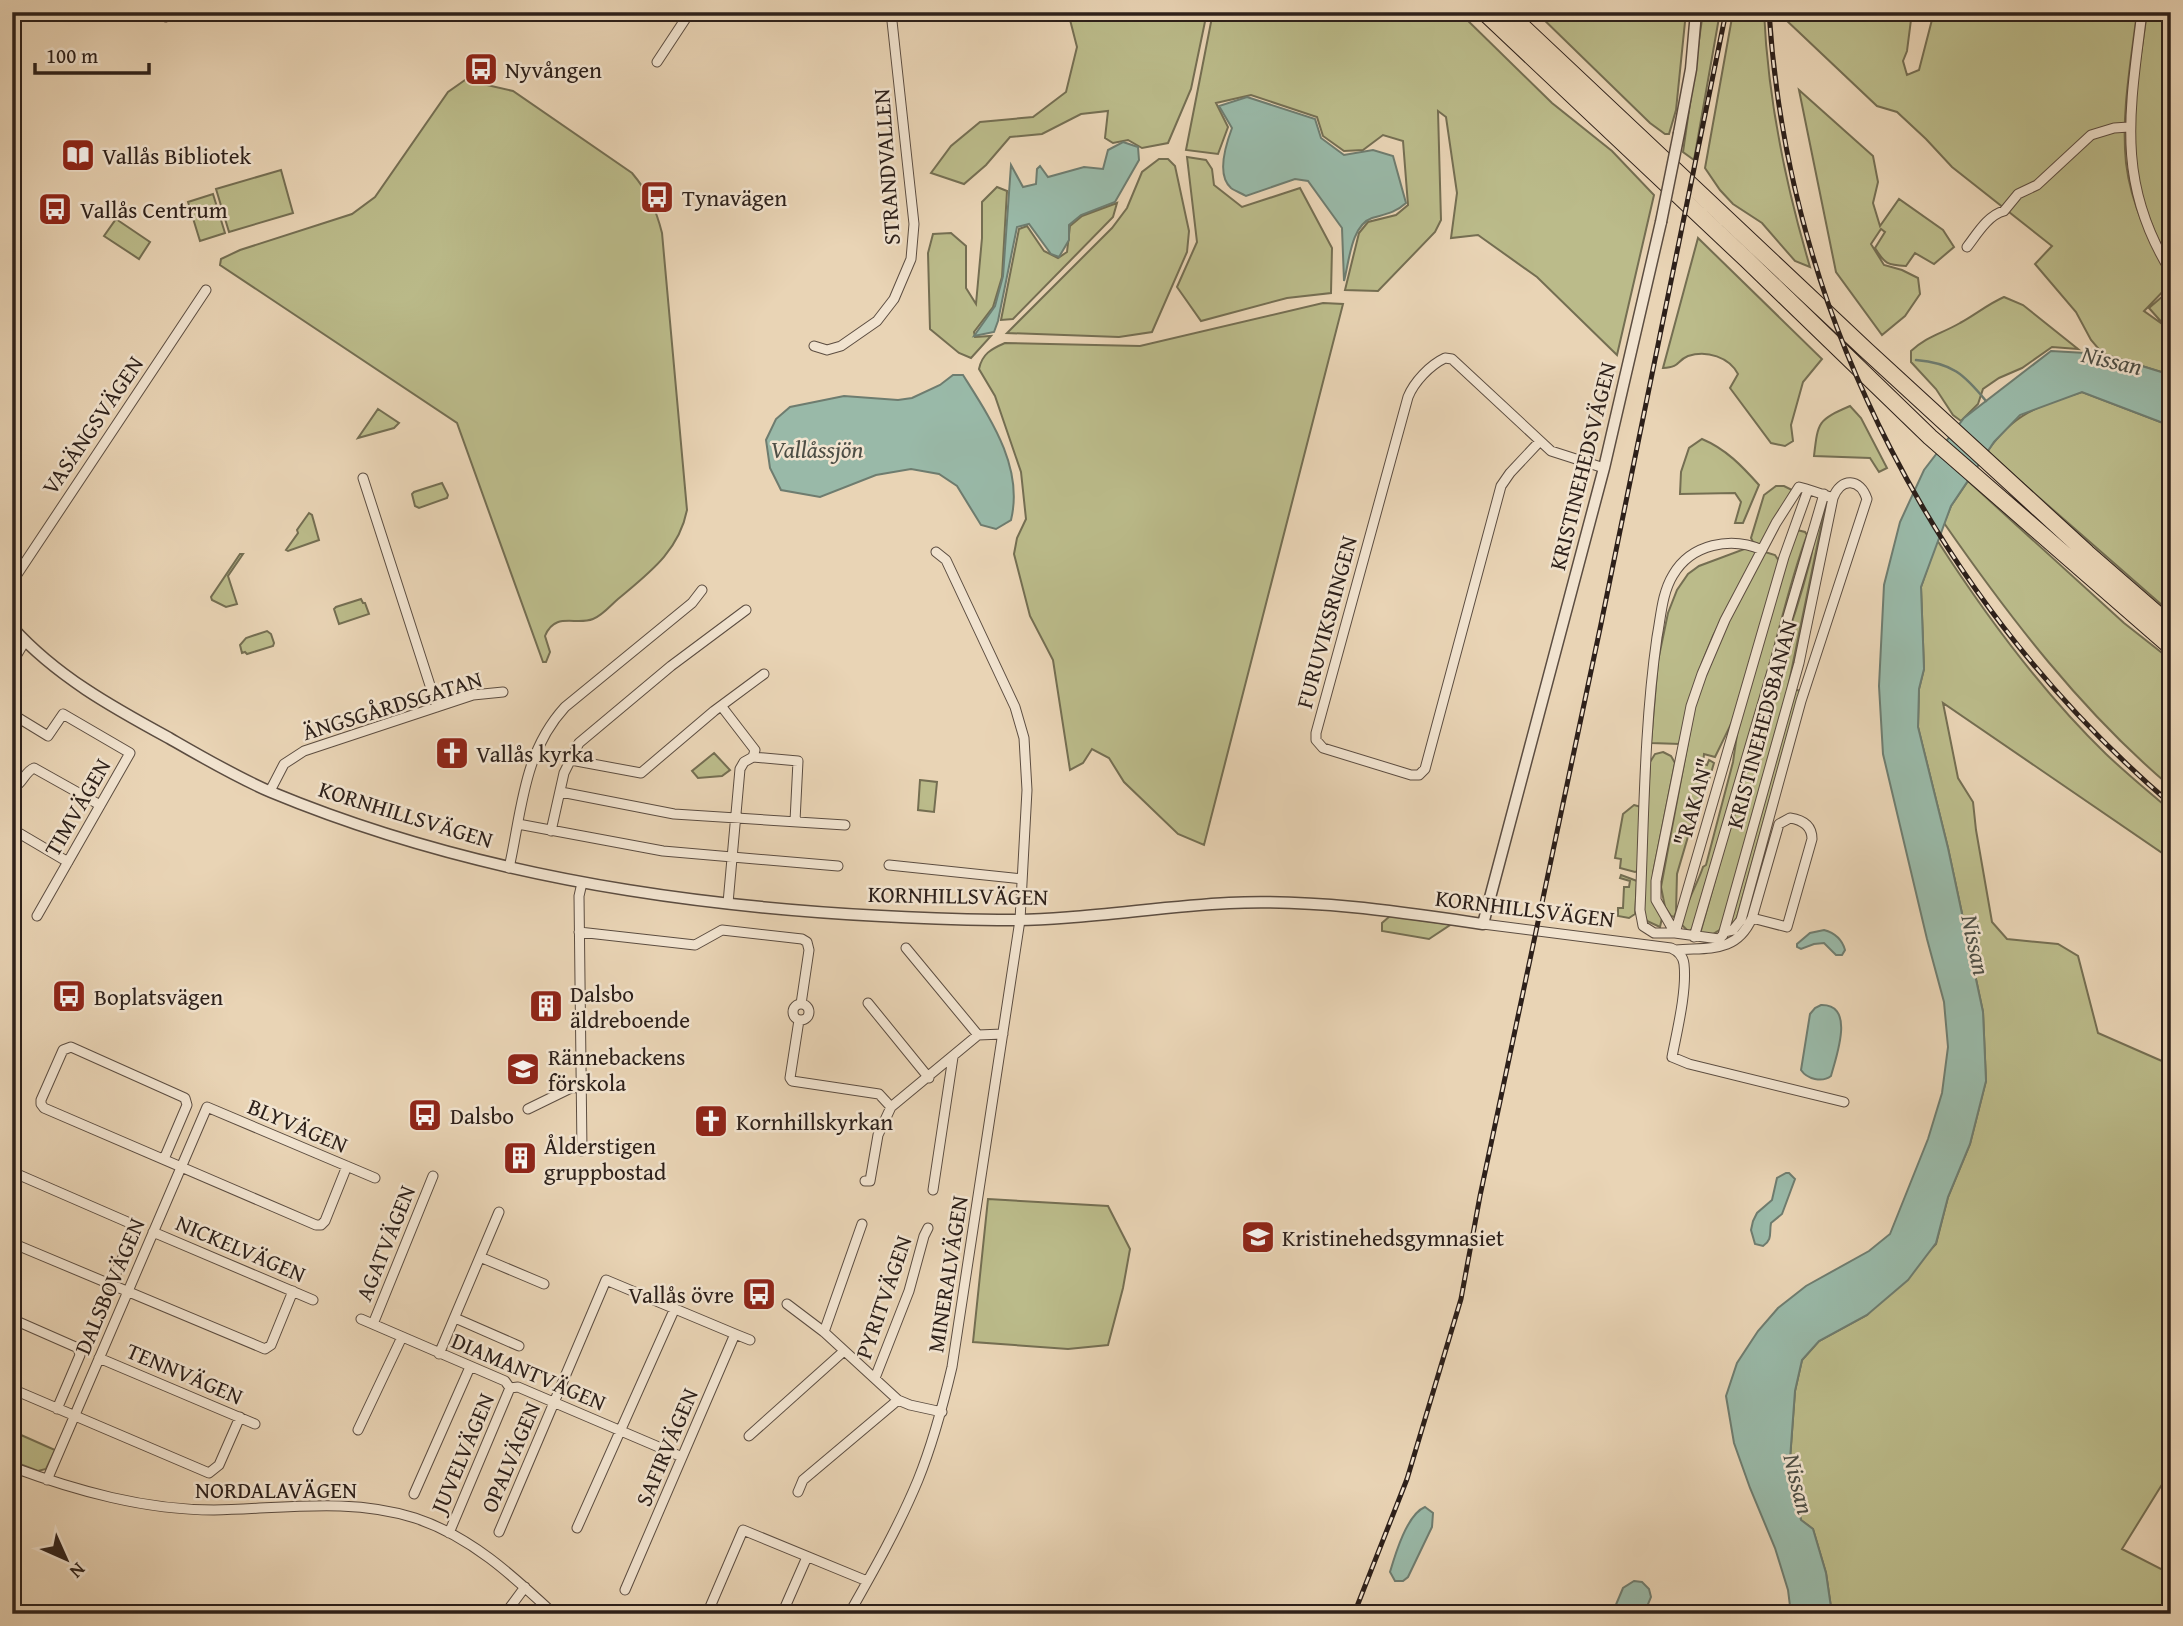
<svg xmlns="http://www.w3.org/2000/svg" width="2183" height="1626" font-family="'Gentium Book Plus',serif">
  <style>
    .green { fill: #bbbb8a; stroke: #746e52; stroke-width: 2 }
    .water { fill: #99b9a8; stroke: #6e7c6f; stroke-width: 2 }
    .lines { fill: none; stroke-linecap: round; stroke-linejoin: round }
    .stream { stroke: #6e7c6f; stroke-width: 2.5 }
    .minor-casing { stroke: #5c4d41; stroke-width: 11 }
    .tertiary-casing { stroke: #5c4d41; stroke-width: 13 }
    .motorway-casing { stroke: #2d201a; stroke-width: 18 }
    .minor { stroke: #f1e3cf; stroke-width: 9 }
    .tertiary { stroke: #f1e3cf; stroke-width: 10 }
    .motorway { stroke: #e9d4b5; stroke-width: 16 }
    .rail-casing { stroke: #2d201a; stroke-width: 5 }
    .rail { stroke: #f1e3cf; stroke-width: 2.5; stroke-dasharray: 8; stroke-linecap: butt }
    .tertiary-bridge-casing { stroke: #5c4d41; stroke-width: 13; stroke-linecap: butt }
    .tertiary-bridge { stroke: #f1e3cf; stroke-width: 10 }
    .labels { text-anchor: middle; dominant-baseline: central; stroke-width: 5; stroke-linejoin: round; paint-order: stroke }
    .poi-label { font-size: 23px; fill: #2d201a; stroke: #f1e3cf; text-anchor: start }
    .street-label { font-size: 23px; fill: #2d201a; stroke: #f1e3cf }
    .water-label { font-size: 24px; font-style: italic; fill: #4d4e45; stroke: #f1e3cf }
  </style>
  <rect width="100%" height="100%" fill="#e9d4b5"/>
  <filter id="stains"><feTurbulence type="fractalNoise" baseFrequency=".00286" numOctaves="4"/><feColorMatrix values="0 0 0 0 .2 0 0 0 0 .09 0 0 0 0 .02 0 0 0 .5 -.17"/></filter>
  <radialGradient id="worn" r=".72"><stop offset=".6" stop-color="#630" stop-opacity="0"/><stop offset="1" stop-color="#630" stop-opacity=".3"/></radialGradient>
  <path class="green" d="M1068,12h139l-16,77 -23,54 -26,5 -14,-8 -15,3 -8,-5 3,-27 -27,3 -39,20 -32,3 -24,28 -22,19 -33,-11 20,-27 29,-24 53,-5 33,-25 11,-45z
    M1213,12h246l93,91 60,48 42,44 -37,160 -80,-78 -59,-42 -27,3 6,-45 -11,-76 -8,-6 3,109 -6,12 -57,59 -33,-1 14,-57 9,-11 28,-7 12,-10 -5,-64 -20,-6 -20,15 -19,1 -21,-15 -6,-19 -66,-22 -35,8 12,24 -10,27 -32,-4z
    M1536,12h150l-10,98 -7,24h-4l-15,-11z
    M1703,12h17l-26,148 -11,-8z
    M1733,12h31c4,88 21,171 46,255l-15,-6 -33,-38 -29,-19 -13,-14 -15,-22z
    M1784,12h128l-5,39 -4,10 4,14 12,-5 15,-58h203c-6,50 -16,101 -11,151 5,42 24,80 45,116v4l-27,28 21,15 -16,-18 22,-19v86l-68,-21 -12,-14 -15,-28 -41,-48 17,-18 -100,-79 -26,-28 -29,-27 -20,-6 -92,-87z
    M2147,12h24v251c-22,-35 -38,-86 -38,-128 0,-40 9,-83 14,-123z
    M465,80l48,11 119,82c16,19 24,36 30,60l25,277c-8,41 -38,63 -69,89 -7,6 -16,17 -25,20 -17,7 -38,-8 -48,17l5,16 -4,10h-3l-86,-239 -237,-158 1,-6 19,-9 112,-36 23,-17 73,-105z
    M1799,90l74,66 5,26 -5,21 7,23 19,-27 44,31 11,17 -20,17 -19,-11 -9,13c-19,-1 -21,-2 -31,-18l10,-16 -4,-3 -10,15 13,21 18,5 16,8 2,16 -15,22 -23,19 -46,-63z
    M1187,157l19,3 6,9 2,16 28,22 58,-19 32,60 -1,45 -44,5 -86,23 -24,-34 20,-45z
    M1159,159h9l7,7 14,65 -2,21 -35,80 -33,5 -112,-4 105,-105 15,-20 15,-36z
    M281,170l12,43 -64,19 -13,-43z
    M997,187l10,4 -5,86 -9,30 -19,25 1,5 16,-1 -20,22 -12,-5 -29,-24 -2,-76 5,-19 18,-1 15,13v42l10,16 6,-66v-36z
    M213,194l12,39 -25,8 -12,-39z
    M1117,203l-4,14 -100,102 -12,1 18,-91 8,-3 17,25 14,7 9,-6 3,-26 12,-10z
    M116,219l34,23 -11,17 -35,-23z
    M1698,238l124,121 -19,23 -12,43 2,16 -8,5 -14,-3 -41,-55 8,-14c-9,-17 -31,-24 -50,-18 -12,5 -7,11 -25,12z
    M2004,297l19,8 55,44 -26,-2 -30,21 -23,10 -16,11 -5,15 -17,17 -8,-6 -17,-26 -25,-27v-11c16,-15 30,-17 49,-28 15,-8 28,-19 44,-26z
    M1323,303l20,1 -139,541 -26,-11 -54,-52 -15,-24 -17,-9 -9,14 -13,7 -17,-110 -23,-44 -16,-62 3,-16 9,-19 -5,-47 -26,-76 -16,-27c3,-15 12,-20 26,-26l135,3z
    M2082,392l89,34v187l-184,-161c25,-38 53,-47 95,-60z
    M1850,406l11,12 26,50 -8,4 -9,-14 -56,-2c4,-35 4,-36 36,-50z
    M378,409l21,14 -5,5 -36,10z
    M1702,439c24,10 40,27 57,46l-16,38h-8l6,-21 -6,-9 -55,1 1,-22 8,-24z
    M1968,481l156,142 47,37v127c-89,-75 -161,-169 -227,-264l7,-17z
    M442,483l6,12 -1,3 -28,10 -4,-2 -3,-12 2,-2z
    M1776,486h8l8,4 -31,55 -8,-3 -2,-4 13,-43z
    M1826,503l-40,194 -65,232 -8,5h-13l72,-257c15,-38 28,-77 38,-116 5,-18 4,-43 16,-58z
    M309,513l3,2 7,25 -31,11 -2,-1 12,-17 -1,-3z
    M1797,530l8,2 2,3c-19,51 -30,105 -45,158 -21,79 -48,156 -69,235l-4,4 -7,-7c-1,-13 16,-42 21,-58l3,-2 27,-103 6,-41 55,-188z
    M1937,540c49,76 105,152 169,214 21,20 43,38 65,57v48l-228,-156 15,75 15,24 3,28 16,92 15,17 51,5 20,12 20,77 73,32v405l-49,79 49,25v40h-339l-6,-41 -13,-44 -12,-9 -12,-47 6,-82 7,-31 17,-19 48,-26 69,-71 12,-47 22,-53 16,-63 -3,-69 -35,-164 -30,-121 1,-38 5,-20 -3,-82z
    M1747,548l9,3v4l-43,81 -11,27 -22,81 -29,-1 7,-82 10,-48 9,-23 11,-16 11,-8z
    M1765,552l10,3 4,6 -46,159 -18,37 -11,-3 -1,10 4,1 2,-5 5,3 -12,40 -5,3 -20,68 -1,38 -2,5 -3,-1 -6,-9 -4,-20 35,-188 23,-61z
    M240,554h3l-15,22 9,28 -11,3 -14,-7 -1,-3z
    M361,599l2,4h2l4,11 -30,10 -5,-15 2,-2z
    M267,631l4,3 3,9 -1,3 -26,8 -2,-2 -3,1 -2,-8 6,-7z
    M1795,689l5,2 -64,230 -6,4z
    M1663,752l8,4 4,7 -22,110 1,26 8,19 -2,9 -13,-6 -5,-11 8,-148 5,-8z
    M714,753l16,17 -8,6 -24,2 -6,-7z
    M920,780l17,2 -3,30 -16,-2z
    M1634,805l7,2 -3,64 -3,1 -15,-4 1,-9 -6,-1 8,-44z
    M1621,875l16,6 -2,33 -6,4 -11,-2v-8h5l1,-21h5l1,-6 -10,-3z
    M1390,916l58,8 2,1 -21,14 -47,-8v-8z
    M988,1199l120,7 22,43 -7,39 -15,57 -40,4 -95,-7z
    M12,1431l43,19 -9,19 -8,2 -26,-10z"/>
  <path class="water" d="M1247,97l68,22 6,19 23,17 29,-5 20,6 13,47c-11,10 -20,11 -34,15 -21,7 -23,45 -28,63l-2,-53 -34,-47 -13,-2 -49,17c-5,-3 -11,-5 -15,-8 -15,-13 -5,-44 1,-60l-13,-22z
    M1123,142l15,5 1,13 -24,42 -34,13 -12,10v15l-10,17 -8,-3 -22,-30 -12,3 -19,94 -4,11 -20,4 21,-30 8,-30 8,-111 12,22 13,-3 1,-15 3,-3 8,11 36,-10 19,2 5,-19z
    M2051,351l52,3 68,21v51l-89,-34 -62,23 -26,27 -43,64 -30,81 3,82 -5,20 -1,38 30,121 35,164 3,69 -16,63 -22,53 -12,46 -28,37 -41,35 -48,26 -17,19 -7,31 -6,82 12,47 12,9 13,44 6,41h-41l-3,-24 -13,-42 -25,-60 -16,-45 -8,-47 11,-33 21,-32 20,-23 28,-22 63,-35 21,-17 38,-95 14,-46 6,-46 -4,-45 -17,-63 -44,-185 -4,-68 5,-101 16,-63 24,-52 40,-52z
    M953,375h10c27,43 61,92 48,145l-15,9 -15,-4 -24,-39 -18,-12 -28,-5 -35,6 -56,22 -39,-7 -11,-22 -4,-28 10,-21 14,-12 54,-11 54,4 14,-2 28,-13z
    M1824,930c11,3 18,9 21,20l-3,5h-6l-12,-12 -10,1 -13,5 -4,-2v-3l13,-11z
    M1821,1005c35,-1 15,52 10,71 -9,7 -24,3 -30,-6l9,-56 5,-6z
    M1786,1173h3l6,6 -13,35 -11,9c-2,10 2,16 -8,23l-8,-2 -4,-14 2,-9 4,-8 15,-13 5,-22z
    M1425,1507l8,6 -1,14 -24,50 -5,4h-8l-5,-9c5,-17 17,-58 35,-65z
    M1634,1581l8,1 7,7 2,8 -7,17h-32l11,-26z"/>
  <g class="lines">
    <path class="stream" d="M1916,360c36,3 48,14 70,41"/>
    <g class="minor-casing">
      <path id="minor" d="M160,12l6,5
        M2142,12c-12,98 -27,170 29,260
        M657,62l33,-50
        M1967,247c10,-13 21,-32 37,-36l14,-17 19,-9 54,-50 23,-7 15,-1
        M814,346l13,4 14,-4 36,-25 17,-22 17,-40 3,-35 -23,-212
        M1540,441l-30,32 -9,13 -76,283 -6,6h-8l-88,-27 -7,-8v-7l92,-336c6,-15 22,-32 37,-39l7,1 99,92 53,17
        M363,478l74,229
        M1762,550c-31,-14 -71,-6 -89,25 -11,18 -12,41 -16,62 -13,90 -13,183 -17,273l3,16 11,7h21l-19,-33v-19l35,-175 11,-32 23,-54 51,-97 23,-36c12,3 23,7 34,11l-34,165 -76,272 -4,4 -44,-6 109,-376 24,-67
        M12,582l194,-292
        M12,663l13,-22
        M722,707l33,43 -2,7 -9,5 -4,7 -12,134
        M12,714l36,22 15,-22 67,39 -93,163
        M753,757l45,4 -3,60
        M571,760l70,13 73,-62 50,-37
        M12,787c11,-2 12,-15 22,-19l66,37
        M270,791l14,-27 20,-13 169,-56 30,-3
        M561,792l113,22 171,11
        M518,824l145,27 175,15
        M12,829l56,33
        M551,831l13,-58 15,-30 92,-77 75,-56
        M889,865l133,14
        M509,868c13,-58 14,-115 56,-161l127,-104 10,-13
        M1483,924l188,24c7,3 12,8 13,16 3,27 -7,67 -12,93l17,7 155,38
        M579,932l116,13 27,-15 80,9 5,3 2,8 -8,54
        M1724,932l9,-2 8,-10 60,-219 66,-202c-7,-21 -26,-22 -34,-1
        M1694,937l130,-443
        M906,948l72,87
        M1676,950c32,-3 60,4 76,-32l27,-94 11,-6c13,2 22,8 22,21l-25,88 -35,-9
        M868,1003l61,75
        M793 1012a8 8 0 1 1 16 0a8 8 0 1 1-16 0Z
        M799,1020l-9,58 2,3 87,13 12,13
        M528,1109l43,-21 9,-1
        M582,1151l-3,-255 3,-13
        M164,1159l23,-54 -2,-7 -114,-51 -8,3 -22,50v4l3,4 272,117h5l4,-4 22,-55
        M12,1174h5l115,50 2,7 -23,54
        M865,1181h5l8,-46 13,-28 87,-72 25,-1
        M933,1190l20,-133
        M153,1232l160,68
        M12,1243l253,106 6,-4 22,-54
        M480,1257l64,27
        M787,1304l37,28 74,68 12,5 32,7
        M455,1318l64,28
        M12,1319l66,29 2,7 -23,54
        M361,1319l144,62 5,7 8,-1 164,70
        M373,1324l60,-148
        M824,1332l38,-108
        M439,1354l60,-142
        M99,1358l156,66
        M875,1378l34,-87 15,-55 4,-8
        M12,1389l197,84 10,-8 21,-48
        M358,1430l44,-93
        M749,1436l95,-85
        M12,1467c65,24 133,43 202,43 68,-1 135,-13 201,8 55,18 97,57 139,96
        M47,1480l160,-373 168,71
        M798,1492l5,-12 95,-80
        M414,1494l56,-127
        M577,1528l98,-220
        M499,1532l107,-252 129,54
        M449,1533l61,-145
        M625,1590l110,-256 15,6
        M505,1614l20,-27
        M707,1614l36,-84 124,51
        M782,1614l25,-57
        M849,1614c25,-44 50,-88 69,-134 15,-37 25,-75 34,-113l68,-447 7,-130 -3,-52 -9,-31 -69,-147 -10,-8"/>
    </g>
    <g class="tertiary-casing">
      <path id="tertiary" d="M1679,133l12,-64 5,-57
        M12,627c44,49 100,80 157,111 33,19 67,39 102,54 229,95 481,124 727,128 77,1 154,-13 231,-17 85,-4 171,9 254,21l121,-456 57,-246"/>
    </g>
    <g class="motorway-casing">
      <path id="motorway" d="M1484,12l263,248 183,177 241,210
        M1507,12l359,338 221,203 84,73"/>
    </g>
    <use href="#minor" class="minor"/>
    <use href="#tertiary" class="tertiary"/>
    <use href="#motorway" class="motorway"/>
    <g class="rail-casing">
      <path id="rail" d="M1769,12c20,308 170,592 402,792
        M1354,1614l53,-135 54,-180 19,-103 121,-572 125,-612"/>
    </g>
    <use href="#rail" class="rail"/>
    <g class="tertiary-bridge-casing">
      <path id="tertiary-bridge" d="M1661,222l18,-89"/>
    </g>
    <use href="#tertiary-bridge" class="tertiary-bridge"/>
  </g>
  <defs>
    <g id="bus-square" transform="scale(1.75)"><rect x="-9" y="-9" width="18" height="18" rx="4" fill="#8f2418" stroke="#f1e3cf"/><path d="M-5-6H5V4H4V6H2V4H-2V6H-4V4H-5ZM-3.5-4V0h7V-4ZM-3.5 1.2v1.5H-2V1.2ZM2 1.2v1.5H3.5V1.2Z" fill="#fff"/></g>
    <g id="library-square" transform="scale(1.75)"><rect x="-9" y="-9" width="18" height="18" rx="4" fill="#8f2418" stroke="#f1e3cf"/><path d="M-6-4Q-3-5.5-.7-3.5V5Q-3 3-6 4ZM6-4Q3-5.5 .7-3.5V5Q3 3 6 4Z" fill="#fff"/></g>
    <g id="church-square" transform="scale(1.75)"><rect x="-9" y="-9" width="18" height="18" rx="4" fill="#8f2418" stroke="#f1e3cf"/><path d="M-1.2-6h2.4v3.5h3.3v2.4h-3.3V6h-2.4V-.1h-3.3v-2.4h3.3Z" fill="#fff"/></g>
    <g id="building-square" transform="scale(1.75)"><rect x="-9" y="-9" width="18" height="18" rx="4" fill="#8f2418" stroke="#f1e3cf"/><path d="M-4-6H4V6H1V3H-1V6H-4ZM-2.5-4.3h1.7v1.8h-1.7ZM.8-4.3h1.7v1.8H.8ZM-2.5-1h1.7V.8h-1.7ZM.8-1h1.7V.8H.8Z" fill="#fff"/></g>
    <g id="school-square" transform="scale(1.75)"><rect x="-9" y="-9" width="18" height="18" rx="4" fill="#8f2418" stroke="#f1e3cf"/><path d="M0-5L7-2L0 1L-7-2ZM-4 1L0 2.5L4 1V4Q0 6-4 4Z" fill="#fff"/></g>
  </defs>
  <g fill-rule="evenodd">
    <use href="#bus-square" x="481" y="69"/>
    <use href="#library-square" x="78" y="155"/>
    <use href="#bus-square" x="657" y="197"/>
    <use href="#bus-square" x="55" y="209"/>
    <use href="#church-square" x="452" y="753"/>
    <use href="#bus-square" x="69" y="996"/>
    <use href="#building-square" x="546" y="1006"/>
    <use href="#school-square" x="523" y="1069"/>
    <use href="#bus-square" x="425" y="1115"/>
    <use href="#church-square" x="711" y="1121"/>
    <use href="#building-square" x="520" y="1158"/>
    <use href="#school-square" x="1258" y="1237"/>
    <use href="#bus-square" x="759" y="1294"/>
  </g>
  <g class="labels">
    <g class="poi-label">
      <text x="505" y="69">Nyvången</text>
      <text x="102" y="155">Vallås Bibliotek</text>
      <text x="682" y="197">Tynavägen</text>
      <text x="80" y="209">Vallås Centrum</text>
      <text x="476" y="753">Vallås kyrka</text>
      <text x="570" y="993">Dalsbo<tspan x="570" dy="26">äldreboende</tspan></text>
      <text x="94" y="996">Boplatsvägen</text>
      <text x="548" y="1056">Rännebackens<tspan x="548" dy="26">förskola</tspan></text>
      <text x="450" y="1115">Dalsbo</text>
      <text x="736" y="1121">Kornhillskyrkan</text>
      <text x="544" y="1145">Ålderstigen<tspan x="544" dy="26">gruppbostad</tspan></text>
      <text x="1282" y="1237">Kristinehedsgymnasiet</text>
      <text x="734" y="1294" text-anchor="end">Vallås övre</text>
    </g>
    <g class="street-label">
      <text transform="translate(886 167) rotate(-94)">STRANDVALLEN</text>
      <text transform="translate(92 425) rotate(-56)">VASÄNGSVÄGEN</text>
      <text transform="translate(1582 466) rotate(-76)">KRISTINEHEDSVÄGEN</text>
      <text transform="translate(1326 622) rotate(-75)">FURUVIKSRINGEN</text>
      <text transform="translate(392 705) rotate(-17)">ÄNGSGÅRDSGATAN</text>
      <text transform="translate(1761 724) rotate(-75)">KRISTINEHEDSBANAN</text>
      <text transform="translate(1693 802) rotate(-74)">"RAKAN"</text>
      <text transform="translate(77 807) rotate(-60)">TIMVÄGEN</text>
      <text transform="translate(406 814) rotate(17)">KORNHILLSVÄGEN</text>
      <text transform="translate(958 895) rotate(1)">KORNHILLSVÄGEN</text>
      <text transform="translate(1525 908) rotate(7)">KORNHILLSVÄGEN</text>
      <text transform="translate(298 1125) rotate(23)">BLYVÄGEN</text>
      <text transform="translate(385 1243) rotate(-68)">AGATVÄGEN</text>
      <text transform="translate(241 1248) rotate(23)">NICKELVÄGEN</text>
      <text transform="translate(947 1274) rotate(-81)">MINERALVÄGEN</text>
      <text transform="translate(109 1286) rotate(-67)">DALSBOVÄGEN</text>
      <text transform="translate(883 1297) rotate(-71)">PYRITVÄGEN</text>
      <text transform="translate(529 1371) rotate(23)">DIAMANTVÄGEN</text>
      <text transform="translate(185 1373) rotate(23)">TENNVÄGEN</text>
      <text transform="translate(666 1447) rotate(-67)">SAFIRVÄGEN</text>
      <text transform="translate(462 1453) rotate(-67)">JUVELVÄGEN</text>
      <text transform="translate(510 1457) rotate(-67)">OPALVÄGEN</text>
      <text x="276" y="1489">NORDALAVÄGEN</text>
    </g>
    <g class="water-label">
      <text transform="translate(2112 360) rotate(13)">Nissan</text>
      <text x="817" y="449">Vallåssjön</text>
      <text transform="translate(1976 945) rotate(78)">Nissan</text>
      <text transform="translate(1799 1484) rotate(76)">Nissan</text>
    </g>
  </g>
  <rect width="2183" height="1626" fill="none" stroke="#e9d4b5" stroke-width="42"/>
  <rect x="14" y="14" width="2155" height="1598" fill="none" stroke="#2d201a" stroke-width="3.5"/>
  <rect x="21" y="21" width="2141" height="1584" fill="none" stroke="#2d201a" stroke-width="2"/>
  <g transform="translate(66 1559) rotate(135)" stroke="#f1e3cf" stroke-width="5" paint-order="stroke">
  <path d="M0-5L12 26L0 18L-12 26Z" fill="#2d201a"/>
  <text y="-10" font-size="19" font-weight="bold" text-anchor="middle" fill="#2d201a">N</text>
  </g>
  <path d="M35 63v10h114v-10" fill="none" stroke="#2d201a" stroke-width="3.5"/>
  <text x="46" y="63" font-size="21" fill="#2d201a" stroke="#f1e3cf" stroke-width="5" paint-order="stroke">100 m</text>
  <rect width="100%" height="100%" filter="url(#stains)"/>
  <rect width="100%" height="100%" fill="url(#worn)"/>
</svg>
